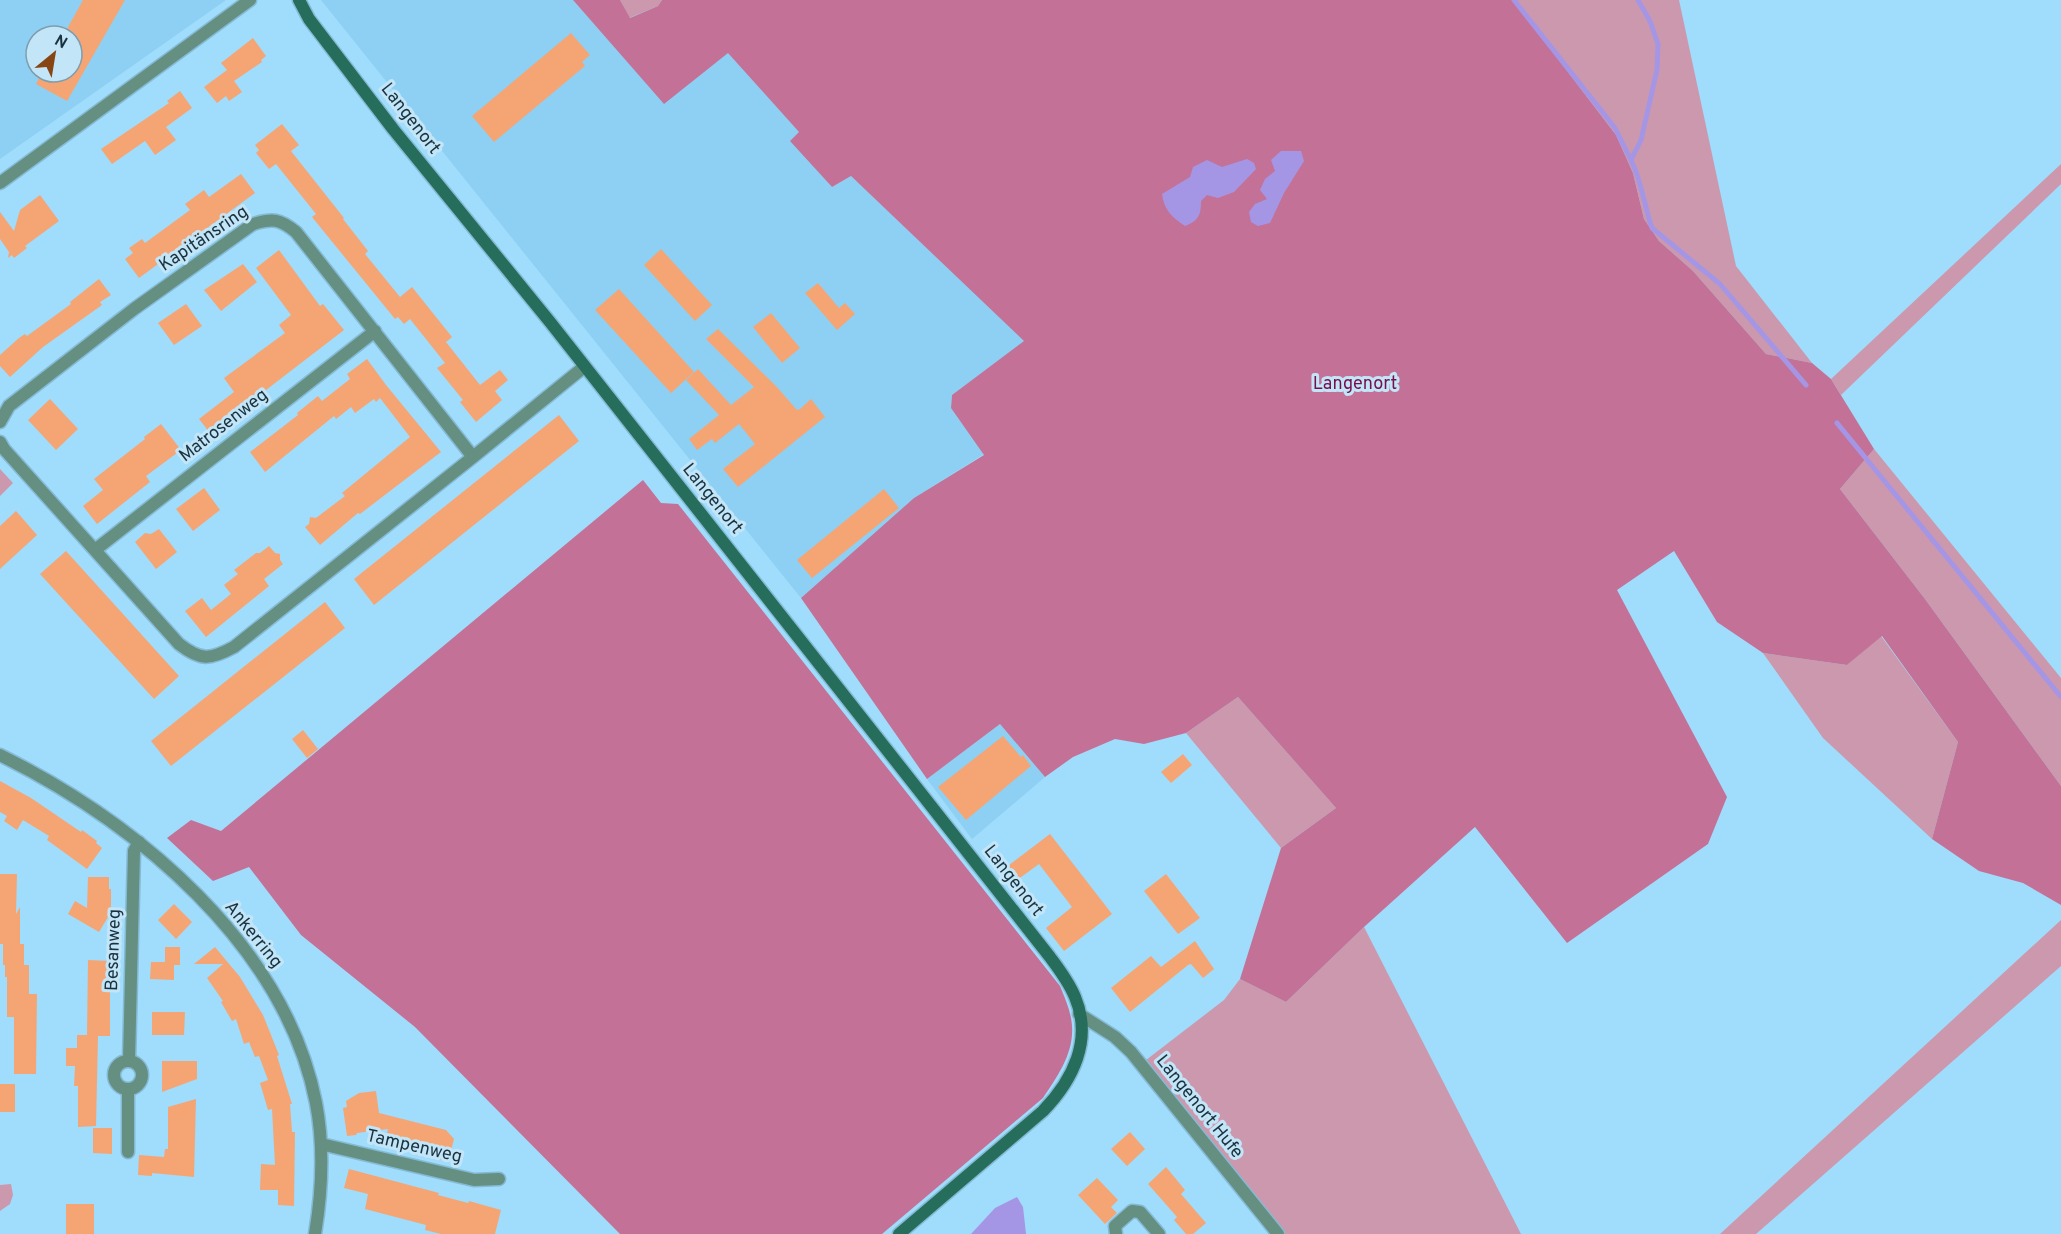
<svg xmlns="http://www.w3.org/2000/svg" width="2061" height="1234" font-family="Overpass,sans-serif">
  <style>
    .built { fill: #8dd0f3; fill-rule: evenodd }
    .green { fill: #cc98ae }
    .forest { fill: #c47197 }
    .water { fill: #a596e5 }
    .lines { fill: none; stroke-linecap: round; stroke-linejoin: round }
    .stream { stroke: #a596e5; stroke-width: 5 }
    .building { fill: #f5a574 }
    .street-casing { stroke: #85bad5; stroke-width: 15 }
    .secondary-casing { stroke: #85bad5; stroke-width: 15 }
    .street { stroke: #658f81; stroke-width: 12 }
    .secondary { stroke: #266e5b; stroke-width: 12 }
    .labels { text-anchor: middle; dominant-baseline: central; stroke-width: 6; stroke-linejoin: round; paint-order: stroke }
    .street-label { font-size: 18px; fill: #1a323e; stroke: #c3e5f8 }
    .park-label { font-size: 18px; fill: #76104b; stroke: #c3e5f8 }
  </style>
  <rect width="100%" height="100%" fill="#a0dcfb"/>
  <path class="built" d="M0,0h226l-226,159zM36,36h36v36h-36z
    M321,0h252l91,103 64,-51 72,81 -9,8 41,46 19,-11 174,165 -73,54 -1,13 33,46 -70,44 -113,100z
    M1000,724l45,53 -73,62 -45,-60z"/>
  <path class="green" d="M620,0h42l-4,6 -29,12z
    M1513,0h166l57,266 76,97 -46,-9 -73,-83 -34,-30 -15,-22 -11,-46 -17,-38z
    M2061,164v20l-220,211 -10,-16z
    M1874,449l187,229v108l-136,-187 -85,-110z
    M0,469l13,14 -13,13z
    M1881,636l77,106 -26,97 -109,-101 -60,-85 84,12z
    M1238,697l98,111 -55,40 -95,-115z
    M2061,920v46l-305,268h-36z
    M1364,927l157,307h-249l-135,-167 87,-67 16,-21 46,23z
    M11,1184l2,11 -3,9 -10,7v-26z"/>
  <path class="forest" d="M573,0h47l10,18 28,-12 4,-6h851l103,135 17,38 11,46 15,22 34,30 73,83 46,9 19,16 43,70 -34,40 85,110 136,187v119l-38,-22 -44,-12 -47,-32 26,-97 -76,-106 -35,29 -84,-12 -46,-31 -43,-71 -57,39 110,207 -19,47 -141,99 -92,-116 -111,100 -78,75 -46,-23 41,-131 55,-40 -98,-111 -52,36 -42,11 -29,-5 -42,18 -28,20 -45,-53 -73,55 -126,-181 113,-100 70,-43 -33,-47 1,-13 72,-54 -173,-165 -19,11 -42,-46 9,-9 -71,-79 -64,51z
    M643,480l18,23 17,1 382,482c4,10 9,21 11,32 6,31 -12,56 -28,80l-161,136h-262l-205,-207 -114,-92 -52,-68 -36,14 -46,-43 24,-18 30,11z"/>
  <path class="water" d="M1281,151h20l3,10 -20,32 -14,30 -12,3 -7,-4 -2,-10 6,-8 12,-5 -7,-9 5,-11 10,-8 -4,-11z
    M1247,159l7,4 2,6 -22,23 -16,6 -11,-3 -6,6c0,15 -3,20 -16,25 -13,-9 -21,-16 -23,-32l28,-17 3,-10 14,-7 15,7z
    M1017,1197l6,10 3,27h-55l24,-26z"/>
  <g class="lines">
    <path class="stream" d="M1514,0l101,128 16,32
      M1638,0l12,21 8,23 -1,26 -16,70 -10,20c11,22 13,45 21,68l68,56 86,101
      M1837,423l224,274"/>
  </g>
  <path class="building" d="M83,0h42l-58,101 -31,-17 6,-12h30v-36h-9z
    M571,33l19,22 -8,7 3,4 -91,76 -22,-26z
    M253,38l13,18 -5,4 1,2 -28,19 8,11 -13,9 -3,-5 -9,7 -13,-16 23,-17 -6,-7z
    M180,91l12,17 -26,19 10,13 -21,15 -10,-14 -33,23 -11,-15 68,-46 -2,-2z
    M282,124l17,21 -8,6 53,67 -1,1 25,32 -3,3 35,43 12,-10 40,50 -6,5 34,43 20,-15 8,10 -13,11 7,9 -26,22 -16,-20 3,-2 -26,-32 8,-5 -35,-44 -6,5 -6,-7 -3,2 -83,-102 4,-3 -40,-50 -7,5 -13,-16 3,-3 -4,-5z
    M241,174l14,19 -116,85 -14,-19 8,-6 -4,-5 13,-9 3,4 45,-33 -5,-6 19,-14 5,7z
    M40,195l19,26 -34,25 2,2 -13,10 -2,-3 -4,3 1,-6 -9,-13v-27l14,19 6,-21z
    M661,249l51,56 -17,16 -51,-56z
    M279,250l41,56 3,-2 21,26 -134,103 -11,-14 35,-27 -10,-14 61,-45 -6,-8 12,-10 -35,-47z
    M243,264l14,18 -36,29 -17,-21z
    M99,279l12,16 -11,7 2,3 -59,42 -33,30 -10,-11v-11l19,-17 6,-4 2,2 44,-32 -1,-2z
    M818,283l21,25 6,-5 10,11 -18,16 -32,-37z
    M619,289l75,83 -23,21 -76,-83z
    M186,304l16,22 -28,19 -16,-22z
    M771,313l29,35 -18,15 -29,-36z
    M718,329l58,57 21,24 3,-1 11,-10 14,18 -87,70 -15,-18 32,-25 -16,-20 -24,19 -3,-4 -15,11 -8,-11 30,-24 -33,-35 12,-11 33,36 23,-18 -48,-48z
    M367,359l19,26 55,67 -81,62 -2,-1 -38,32 -15,-18 4,-3 1,-7 6,1 29,-22 -3,-3 68,-56 -30,-39 -4,4 -2,-3 -19,14 -4,-6 -15,12 -2,-3 -69,56 -15,-20 48,-37 -1,-2 21,-17 4,5 28,-22 -3,-5z
    M50,399l28,30 -22,21 -28,-30z
    M559,415l20,26 -205,164 -20,-26z
    M161,424l20,26 -35,26 4,6 -53,42 -14,-18 20,-16 -9,-11 51,-40 -1,-2z
    M204,488l16,22 -27,21 -17,-22z
    M884,489l15,19 -87,70 -15,-18z
    M16,511l21,24 -37,34v-43z
    M159,529l18,23 -21,17 -21,-27 10,-9 6,1z
    M269,546l6,7 5,1v6l3,4 -19,15 5,7 -63,51 -21,-26 17,-13 9,12 20,-16 -7,-9 14,-11 -4,-4 22,-17h4z
    M66,551l113,125 -25,23 -114,-125z
    M325,602l20,26 -174,138 -20,-25z
    M303,730l15,19 -11,9 -15,-19z
    M1003,736l18,21 2,-2 8,11 -65,54 -28,-33z
    M1183,754l9,11 -21,18 -10,-11z
    M0,781l31,17 50,34 1,-2 15,11 -1,2 6,5 -15,21 -40,-29 2,-4 -26,-16 -6,10 -13,-9 3,-5 -7,-4z
    M1050,834l62,80 -48,37 -18,-23 26,-21 -33,-43 -29,21 -10,-13z
    M0,874h17l-1,40 4,-7v37h4v21h5v29h8l-1,80h-22v-57h-7v-40h-2v-12h-2v-21h-3z
    M1166,874l34,44 -22,16 -34,-43z
    M88,877h21v12h2v23l-12,20 -31,-18 7,-13 12,7z
    M174,904l18,18 -16,17 -18,-19z
    M1195,941l19,28 -11,9 -12,-14 -3,1 -58,47 -19,-24 40,-32 10,11z
    M165,947h15v18h-6v15l-24,-1 1,-17h14z
    M215,947l25,30 23,38 16,40 -2,1 15,48h-2l2,28h3l-1,74 -16,-1v-15h-18l1,-26 14,1 -3,-56 -4,1 -8,-27 8,-3 -9,-24 -4,1 -6,-15 -5,2 -8,-25 -4,2 -11,-19 2,-1 -16,-23 16,-14h-29z
    M88,960l22,1v75h-12l-2,90 -18,1v-41h-4l1,-20h-9v-18h11v-13h10z
    M152,1012h33l-1,23h-32z
    M162,1061h35v18l-35,13z
    M0,1084h15v28h-15z
    M376,1091l3,22 67,17 8,9 -6,23 -32,-10 1,-5 -31,-9 2,-9 -31,4 -1,2 -9,1 -4,-28 4,-1 -1,-6 13,-8z
    M196,1099l-2,78 -42,-4v3l-14,-1 1,-20 25,2 1,-8h3v-42z
    M93,1128h19v26l-19,-1z
    M1130,1132l15,17 -18,17 -16,-17z
    M1166,1167l19,23 -4,4 25,29 -13,11h-7l-12,-14 3,-3 -29,-33z
    M349,1169l90,24 -1,2 30,8 1,-2 32,9 -6,24h-54l-16,-4 1,-5 -61,-16 3,-15 -24,-6z
    M1097,1178l21,22 -7,7 6,6 -12,11 -27,-29z
    M66,1204h28v30h-28z"/>
  <g class="lines">
    <g class="street-casing">
      <path id="street" d="M0,183l250,-183
        M0,422l9,-16 125,-97 119,-85c20,-6 27,-5 43,8l177,225 -239,190c-24,13 -33,14 -55,-3l-175,-195 -4,-7
        M473,457l111,-90
        M95,550l280,-219
        M0,755c137,68 285,190 316,348 8,42 6,89 -1,131
        M1079,1014l36,23 16,15 147,182
        M129,1061l5,-210 5,-9
        M114 1075a14 14 0 1 1 28 0a14 14 0 1 1-28 0Z
        M128,1089v63
        M321,1144l153,36 25,-1
        M1116,1234l-1,-8 17,-15 8,1 19,22"/>
    </g>
    <g class="secondary-casing">
      <path id="secondary" d="M299,0l10,19 84,110 157,193 500,635c9,12 19,25 25,40 18,43 -2,83 -32,114l-144,123"/>
    </g>
    <use href="#street" class="street"/>
    <use href="#secondary" class="secondary"/>
  </g>
  <g class="labels">
    <g class="street-label">
      <text transform="translate(410 119) rotate(52)">Langenort</text>
      <text transform="translate(204 239) rotate(-34)">Kapitänsring</text>
      <text transform="translate(224 426) rotate(-38)">Matrosenweg</text>
      <text transform="translate(712 499) rotate(51)">Langenort</text>
      <text transform="translate(1013 881) rotate(52)">Langenort</text>
      <text transform="translate(253 935) rotate(51)">Ankerring</text>
      <text transform="translate(114 950) rotate(-88)">Besanweg</text>
      <text transform="translate(1199 1107) rotate(51)">Langenort Hufe</text>
      <text transform="translate(414 1147) rotate(13)">Tampenweg</text>
    </g>
    <g class="park-label">
      <text x="1355" y="384">Langenort</text>
    </g>
  </g>
  <g transform="translate(54 54) rotate(30)"><circle r="28" fill="#c3e5f8" stroke="#7f9dae" stroke-width="1.5"/>
  <path d="M0-4.5L10 22L0 15L-10 22Z" fill="#884514"/>
  <text y="-9" font-size="16" font-weight="bold" text-anchor="middle" fill="#1a323e">N</text>
  </g>
</svg>
